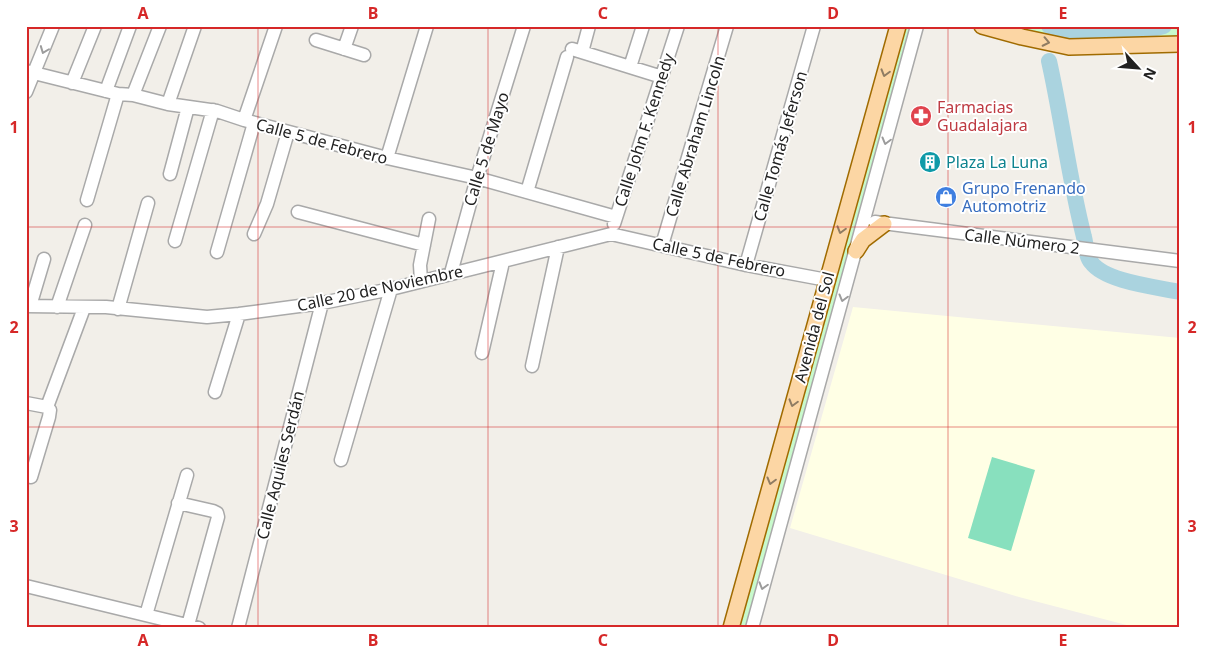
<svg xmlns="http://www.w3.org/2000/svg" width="1206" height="654" font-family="'Noto Sans',sans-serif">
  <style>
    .education { fill: #ffffe5 }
    .park { fill: #c8facc }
    .pitch { fill: #88e0be }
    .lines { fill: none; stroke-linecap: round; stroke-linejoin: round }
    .river { stroke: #aad3df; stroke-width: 16 }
    .minor-casing { stroke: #a9a9a9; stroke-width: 15 }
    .major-casing { stroke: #a06b00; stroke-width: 18 }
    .minor { stroke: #fff; stroke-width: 12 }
    .major { stroke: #fcd6a4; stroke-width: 15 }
    .oneway { stroke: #8f7c63 }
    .oneway2 { stroke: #9c9c9c }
    .grid { fill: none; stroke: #d62828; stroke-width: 1; stroke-opacity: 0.55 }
    .labels { text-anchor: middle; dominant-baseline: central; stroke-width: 4; stroke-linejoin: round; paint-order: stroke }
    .health-label { font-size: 16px; fill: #be3a42; stroke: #fff; text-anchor: start }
    .street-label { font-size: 16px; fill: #222; stroke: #fff }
    .culture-label { font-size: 16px; fill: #0d838f; stroke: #fff; text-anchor: start }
    .shop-label { font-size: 16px; fill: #366cbe; stroke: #fff; text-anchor: start }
    .neatline { fill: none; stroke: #d62828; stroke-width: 2 }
    .grid-label { font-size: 16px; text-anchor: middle; font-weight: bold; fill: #d62828 }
  </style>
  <rect width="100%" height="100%" fill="#f2efe9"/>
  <path class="education" d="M853,307l327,31v290h-42l-119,-31 -229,-69z"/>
  <path class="park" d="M902,26h9l-166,602h-8z
    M975,26h205v20l-92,6z"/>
  <path class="pitch" d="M992,457l43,13 -24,81 -43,-13z"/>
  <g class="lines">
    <path class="river" d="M1049,26l28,7 75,-4 12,-3
      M1049,61c13,58 20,118 35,176 2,7 2,20 7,25 14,20 66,25 89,30"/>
    <g class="minor-casing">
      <path id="minor" d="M316,40l48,15
        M344,49l8,-23
        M572,49l90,28
        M582,52l7,-26
        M630,67l13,-41
        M26,71l92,23 15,1 35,9 49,7 27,9 143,38 90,20 139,39
        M72,83l23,-57
        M106,91l24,-65
        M26,92l27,-66
        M133,95l27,-69
        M168,104l27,-78
        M244,120l32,-94
        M387,158l40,-132
        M170,174l18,-67
        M527,192l40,-135
        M87,200l31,-106
        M298,212l126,33
        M875,222l305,39
        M614,224l64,-198
        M254,234l13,-30 21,-72
        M175,241l38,-131
        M662,245l65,-219
        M217,252l37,-129
        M746,265l68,-239
        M451,273l26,-95 47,-152
        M421,281l-1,-16 9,-46
        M26,306l80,1 101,10 32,-3 83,-11 69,-14 220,-55 135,31 81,15
        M30,306l14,-47
        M57,307l28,-82
        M118,309l30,-106
        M482,353l21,-91
        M532,366l26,-119
        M215,392l24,-78
        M26,403l21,4
        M47,407l37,-99
        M341,460l50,-171
        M31,477l18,-60 1,-7 -3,-3
        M178,503l35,8 4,2 1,4 -30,108
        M26,586l173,42
        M146,615l41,-140
        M238,628l84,-325
        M752,628l165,-602"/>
    </g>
    <g class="major-casing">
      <path id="major" d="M982,26l40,11 47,10 111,-3
        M856,251l7,-11 21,-16
        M731,628l167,-602"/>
    </g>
    <use href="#minor" class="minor"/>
    <use href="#major" class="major"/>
  </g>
  <defs><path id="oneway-chevron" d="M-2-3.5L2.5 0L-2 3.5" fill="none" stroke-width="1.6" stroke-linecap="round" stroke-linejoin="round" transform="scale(1.25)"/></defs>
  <g class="oneway">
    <use href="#oneway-chevron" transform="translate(1046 42) rotate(12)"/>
    <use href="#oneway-chevron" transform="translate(885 73) rotate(106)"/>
    <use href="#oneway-chevron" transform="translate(841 230) rotate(106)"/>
    <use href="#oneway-chevron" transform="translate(793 403) rotate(106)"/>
    <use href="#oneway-chevron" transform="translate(771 481) rotate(105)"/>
  </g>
  <g class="oneway2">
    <use href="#oneway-chevron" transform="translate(44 50) rotate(111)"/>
    <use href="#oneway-chevron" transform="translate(886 141) rotate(105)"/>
    <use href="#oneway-chevron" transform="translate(843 298) rotate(105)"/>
    <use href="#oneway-chevron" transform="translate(763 586) rotate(106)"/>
  </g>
  <path class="grid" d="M258,26v602M488,26v602M718,26v602M948,26v602M26,227h1154M26,427h1154"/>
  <defs>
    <g id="pharmacy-disc" transform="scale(1.125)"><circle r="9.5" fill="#e0444e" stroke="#fff"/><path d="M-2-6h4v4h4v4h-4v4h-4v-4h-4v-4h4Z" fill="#fff"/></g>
    <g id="building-disc" transform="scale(1.125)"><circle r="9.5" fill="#0f9aa8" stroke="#fff"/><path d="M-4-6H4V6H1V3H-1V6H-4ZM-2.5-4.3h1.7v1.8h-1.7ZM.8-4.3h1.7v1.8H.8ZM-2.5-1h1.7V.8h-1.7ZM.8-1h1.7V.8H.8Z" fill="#fff"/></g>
    <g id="shop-disc" transform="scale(1.125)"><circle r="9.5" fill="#3f7fe0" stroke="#fff"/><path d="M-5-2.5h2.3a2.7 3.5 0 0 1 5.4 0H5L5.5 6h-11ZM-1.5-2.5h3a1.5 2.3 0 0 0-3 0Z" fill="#fff"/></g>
  </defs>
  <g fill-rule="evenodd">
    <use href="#pharmacy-disc" x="921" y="116"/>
    <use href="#building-disc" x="930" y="162"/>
    <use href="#shop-disc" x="946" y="197"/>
  </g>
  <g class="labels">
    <g class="health-label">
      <text x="937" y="107">Farmacias<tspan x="937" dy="18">Guadalajara</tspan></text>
    </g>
    <g class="street-label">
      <text transform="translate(644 130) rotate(-72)">Calle John F. Kennedy</text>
      <text transform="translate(695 136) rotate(-73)">Calle Abraham Lincoln</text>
      <text transform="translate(322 141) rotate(15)">Calle 5 de Febrero</text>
      <text transform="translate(780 146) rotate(-74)">Calle Tomás Jeferson</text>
      <text transform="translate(486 149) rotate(-73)">Calle 5 de Mayo</text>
      <text transform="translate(1022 241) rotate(7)">Calle Número 2</text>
      <text transform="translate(719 257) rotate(12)">Calle 5 de Febrero</text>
      <text transform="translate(380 288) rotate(-12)">Calle 20 de Noviembre</text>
      <text transform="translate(814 327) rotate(-75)">Avenida del Sol</text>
      <text transform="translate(280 465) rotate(-76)">Calle Aquiles Serdán</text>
    </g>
    <g class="culture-label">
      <text x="946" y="162">Plaza La Luna</text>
    </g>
    <g class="shop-label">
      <text x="962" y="188">Grupo Frenando<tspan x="962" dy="18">Automotriz</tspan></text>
    </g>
  </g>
  <rect width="1206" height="654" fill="none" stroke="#ffffff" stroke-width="55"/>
  <g transform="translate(1138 68) rotate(116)" stroke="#ffffff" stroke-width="4" paint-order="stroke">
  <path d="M0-4L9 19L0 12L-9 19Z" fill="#222222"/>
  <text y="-8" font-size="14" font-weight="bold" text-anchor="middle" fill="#222222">N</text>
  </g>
  <rect x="28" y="28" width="1150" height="598" class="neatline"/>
  <g class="grid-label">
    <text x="143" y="19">A</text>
    <text x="373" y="19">B</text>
    <text x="603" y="19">C</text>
    <text x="833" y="19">D</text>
    <text x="1063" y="19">E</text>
    <text x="14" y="133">1</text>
    <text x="1192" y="133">1</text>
    <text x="14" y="333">2</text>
    <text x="1192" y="333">2</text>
    <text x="14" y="532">3</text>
    <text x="1192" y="532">3</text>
    <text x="143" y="646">A</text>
    <text x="373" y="646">B</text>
    <text x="603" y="646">C</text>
    <text x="833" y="646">D</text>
    <text x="1063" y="646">E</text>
  </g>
</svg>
